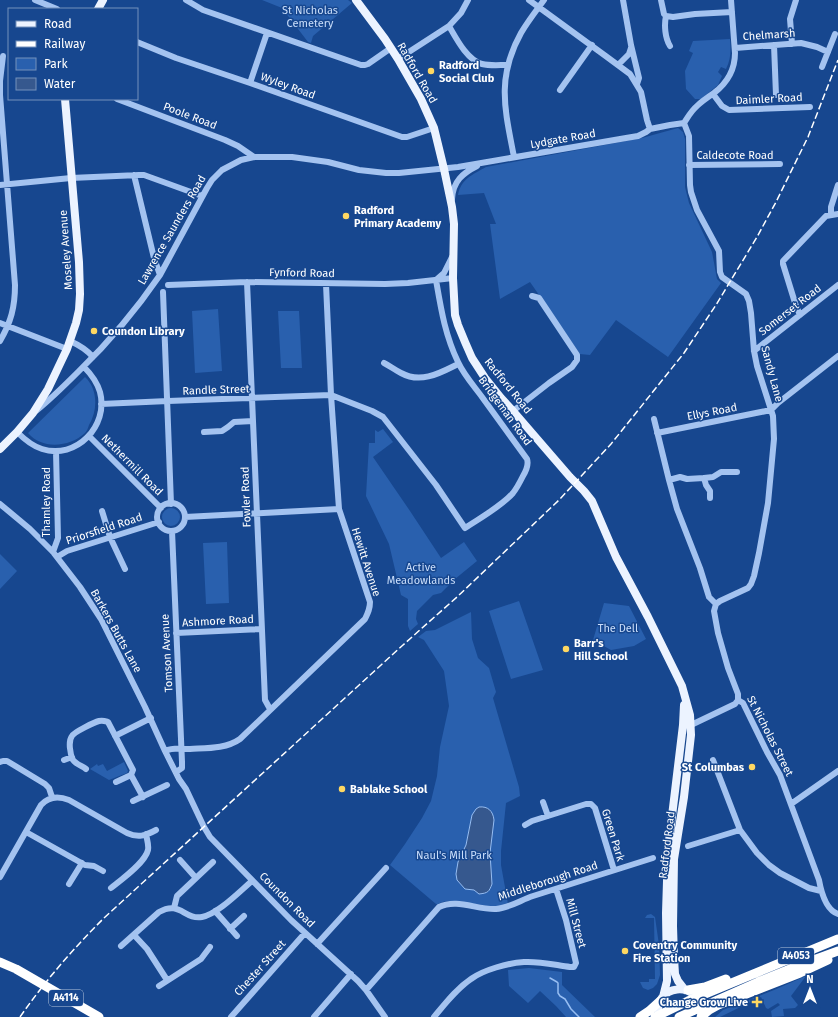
<svg xmlns="http://www.w3.org/2000/svg" width="838" height="1017" font-family="'Fira Sans',sans-serif">
  <style>
    .green { fill: #2960ae }
    .water { fill: #36588e; stroke: #96bdf2 }
    .lines { fill: none; stroke-linecap: round; stroke-linejoin: round }
    .stream { stroke: #96bdf2; stroke-width: 1.5 }
    .minor { stroke: #a4c3f0; stroke-width: 6 }
    .major { stroke: #ecf3ff; stroke-width: 8 }
    .highway { stroke: #fff; stroke-width: 9 }
    .rail { stroke: #fff; stroke-width: 1.5; stroke-dasharray: 7 3; stroke-linecap: butt }
    .poi-dot { fill: #ffd862; stroke: #17478f; stroke-width: 1.5 }
    .labels { text-anchor: middle; dominant-baseline: central; stroke-width: 3; stroke-linejoin: round; paint-order: stroke }
    .shield { fill: #17478f; stroke: #b9c8dd; stroke-width: 1 }
    .shield-label { font-size: 10px; font-weight: bold; fill: #fff }
    .park-label { font-size: 11px; fill: #cadefb; stroke: #17478f }
    .street-label { font-size: 11px; fill: #fff; stroke: #17478f }
    .poi-label { font-size: 11px; font-weight: bold; fill: #fff; stroke: #17478f; text-anchor: start }
  </style>
  <rect width="100%" height="100%" fill="#17478f"/>
  <path class="green" d="M262,0h86l4,3 -39,33 -2,7 -3,-1 -26,-34z
    M730,39c1,11 1,20 -4,30l-5,-2 -3,5 4,4 -4,9 -17,14h-6l-9,-10 -1,-18 8,-18 -4,-2 4,-10z
    M678,128l5,4 2,7v48l4,16 23,49 5,27 4,4 -53,74 -52,-37 -26,35 -10,-1 -50,-72 -30,17 -10,-75h6l-12,-31 -26,2c3,-16 14,-20 28,-28l156,-29z
    M218,309l4,62 -27,2 -3,-62z
    M278,311h21l3,57h-21z
    M85,377c13,12 13,33 4,48 -1,3 -2,6 -4,8 -15,14 -43,17 -57,0z
    M383,429l10,13 -20,15 37,54 31,47 23,-16 13,19 -22,18 -14,14 -8,2 -16,16 -1,8 2,5 -8,7 -2,-5v-27l-7,-4 -12,-51 -23,-48 3,-53h6v-13l3,2z
    M162 517a9 9 0 1 1 18 0a9 9 0 1 1-18 0Z
    M227,542l2,61 -23,1 -3,-61z
    M0,554l17,17 -17,18z
    M519,601l24,69 -32,9 -22,-68z
    M604,603l25,3 17,33 -12,7 -23,4 -18,-10z
    M471,612l1,27 6,19 11,10 7,24 -3,6 26,89 1,9 -14,7 -5,48v14l7,39c-4,1 -10,3 -15,3 -13,-1 -45,-11 -55,-3h-2l-46,-39 15,-21 17,-26 9,-17 6,-25 3,-29 9,-41 -5,-35 -20,-31 -6,-3 8,-6 9,-1z
    M124,762l4,9 -1,2 -18,7 -19,-11 7,-5 1,2 5,-2 4,7z
    M651,914l4,3 4,28 1,30 -3,9 -4,4 -5,2 -5,-2 -3,-6h9v-3h6l-1,-61h-9l2,-3z
    M529,968l33,4v13l33,32h-29l-10,-11 -16,-15 -12,12 -19,-17 -1,-16z
    M806,976l-15,20 7,9 -3,3 -12,1 1,7 -12,1 -1,-6 9,-6 -2,-2 -10,6 -2,-1 -5,-11 -41,20h-5l8,-7 51,-20z"/>
  <path class="water" d="M479,807c9,-1 14,4 15,13l-4,33 2,31c-3,8 -4,9 -13,10l-5,-4 -9,-1 -8,-9 -1,-6 2,-12 8,-17 6,-30 4,-6z"/>
  <g class="lines">
    <path class="stream" d="M550,978l7,4 1,1v10l2,3 5,3 6,10 8,8"/>
    <path class="minor" d="M35,0l22,9
      M186,0l17,10 158,55h4l3,-1 23,-16
      M529,0l78,57 23,17 11,18 6,28 3,9
      M623,0l8,45 8,33 -2,6
      M661,0l3,14 2,2 7,1 22,-3 37,-2
      M666,16c-2,9 -1,22 4,30
      M449,26c7,12 18,34 33,38 8,2 17,1 25,1
      M137,42l39,16 74,25 152,54h5l27,-9
      M792,44l-2,-25 6,-19
      M774,45l2,50
      M735,48l66,-5 16,4 11,5
      M398,59l51,-33 12,-13 7,-13
      M618,65l11,-11 2,-6
      M822,67l13,-33
      M250,83l17,-50
      M560,90l32,-45
      M713,94l9,12 7,4 81,-3
      M117,99l108,41 13,6 16,11
      M684,123l5,13 1,49 1,7 6,18 22,41 1,21 2,5 24,17 3,7 2,12 3,38 3,15 16,50 1,23 -6,64 -9,50 -5,23 -3,8 -3,4 -28,13 -4,3
      M684,123c4,-6 7,-12 13,-17 5,-5 11,-9 17,-13 13,-10 21,-23 21,-40l-4,-53
      M514,157c-9,-47 -18,-79 7,-124 7,-12 15,-22 23,-33
      M689,165l91,-1
      M134,175l20,83 6,17
      M0,185l71,-7 68,-3h5l58,21
      M452,199c1,-18 11,-26 25,-33
      M831,215v-8l7,-22
      M247,282l18,418 5,9
      M168,285l79,-3 138,2 23,-1 45,-5
      M163,292l8,212
      M800,315l-4,-9 -13,-42v-3l43,-45 12,-2
      M0,323l67,26
      M0,341c11,-19 15,-34 15,-56l-15,-190v-14l3,-25
      M70,341c9,4 17,9 23,16
      M754,351l84,-66
      M384,363c6,3 11,7 17,10 20,11 39,0 57,-9
      M101,404l67,-3 163,-6 41,16 11,6 53,68 29,43c15,-10 37,-22 48,-35 4,-5 7,-11 10,-17 3,-5 6,-11 4,-17 -15,-21 -30,-41 -45,-62 -8,-11 -18,-22 -24,-35 -13,-27 -17,-53 -22,-82l8,-7 8,-16
      M36,411c15,-12 29,-26 43,-40 30,-29 57,-61 81,-96l47,-87 5,-8 10,-10 19,-10 13,-3h38l36,5 31,8 27,3h13l59,-6 168,-29 12,-2 8,-4 4,-3 20,-4 14,-2
      M513,411l36,-28 23,-16 5,-7v-5l-38,-57 -7,-2
      M654,419l15,61 8,29 23,59 9,29 7,7
      M17,432c7,7 15,14 25,17 34,11 67,-23 58,-57 -3,-10 -9,-18 -16,-25
      M204,432l18,-1 6,-4 6,-5 19,-1
      M657,433l114,-23 7,-7 60,-47
      M89,436l72,72
      M704,478l2,7 4,6v7
      M669,480l11,-3 7,2 17,-1 9,-1 8,-5h16
      M157 517a14 14 0 1 1 28 0a14 14 0 1 1-28 0Z
      M0,504l30,25 23,23 27,35 21,32 44,88 20,44 14,28 7,10 18,38 6,10 81,83 67,61 8,9 19,27
      M102,511l8,26 15,32
      M185,517l154,-8
      M172,531l10,231v6l-6,4
      M53,552l5,-14 -2,-87
      M57,557l10,-6 92,-29
      M716,604l-2,7 4,22 10,35 10,26v6
      M176,633l85,-4
      M738,700l5,3 24,49 13,23 39,105c2,11 7,30 19,34
      M691,725l44,-21 3,-4
      M115,736l36,-18
      M165,751c9,-4 16,-2 25,-2 16,-1 36,0 50,-10l125,-120c3,-6 5,-10 5,-17l-31,-93 -8,-114 -5,-111
      M64,760l8,-3
      M713,760l27,70 17,23 12,12 11,8 29,15 12,3
      M0,762l3,-1h4l38,23 4,4 3,9
      M86,769c-4,-3 -10,-5 -13,-9 -3,-6 -5,-19 -1,-24 2,-4 23,-14 27,-15 4,-1 6,0 9,1l25,48 -2,5 12,22
      M116,782l15,-7
      M133,801l34,-16
      M543,802l5,14
      M791,804l47,-33
      M525,825l7,-4 54,-17h5l4,4 19,62
      M26,832l59,33 9,1 9,5
      M688,846l52,-16
      M180,860l16,18
      M0,877l41,-72c8,-9 18,-9 28,-5l58,33c11,5 18,3 29,-3
      M69,884l13,-21
      M111,888c10,-8 34,-25 37,-38 1,-5 -1,-10 -2,-16
      M174,908l3,-12 36,-34
      M215,911l22,25
      M230,929l14,-13
      M134,935l13,14 20,31
      M317,944l69,-76
      M121,946l38,-34c21,-12 25,8 43,5 16,-3 38,-26 50,-36
      M159,986l42,-27 9,-12
      M366,990l73,-83c18,-9 38,3 57,2 13,-1 25,-9 37,-13 40,-13 80,-25 120,-38
      M231,1017l74,-84
      M314,1017l37,-43
      M434,1017c11,-13 22,-28 37,-38 12,-9 37,-16 53,-17 15,-1 31,3 46,5h4l2,-4 -10,-43 -10,-31"/>
    <path class="major" d="M356,0l29,39 13,20 23,40 13,29 10,41 8,38 2,17 -1,54 2,37 3,10 7,17 7,16 13,20 16,20 12,13 57,66 14,14 8,10 24,56 32,60 34,69 8,29 1,20 -7,62 -10,62 -1,67 1,32 1,16 3,7 7,9
      M98,9l5,-9
      M0,449l17,-17 16,-19 15,-24 19,-40 9,-26 3,-13 1,-16 -1,-32 -14,-163
      M663,997l4,-16 -1,-68 2,-64 15,-124 1,-20
      M659,1017c-8,-33 42,-39 42,-4"/>
    <path class="highway" d="M0,962l16,7 83,48
      M688,990l17,-3 21,-8
      M640,1017l9,-6 11,-10
      M655,1017l33,-16 150,-62
      M679,1017l79,-35 42,-17 38,-14
      M701,1017l8,-7 9,-5 82,-32 28,-13"/>
    <path class="rail" d="M20,1017c25,-36 53,-68 84,-99l299,-273 54,-48 102,-97 52,-56 73,-91 32,-48 41,-68 19,-35 32,-65 30,-77"/>
  </g>
  <g class="poi-dot">
    <circle cx="431" cy="71" r="4"/>
    <circle cx="346" cy="216" r="4"/>
    <circle cx="94" cy="331" r="4"/>
    <circle cx="566" cy="649" r="4"/>
    <circle cx="752" cy="767" r="4"/>
    <circle cx="342" cy="789" r="4"/>
    <circle cx="625" cy="951" r="4"/>
    <path d="M755 996h4v4h4v4h-4v4h-4v-4h-4v-4h4z"/>
  </g>
  <g class="labels">
    <g class="shield">
      <rect x="778" y="948" width="36" height="16" rx="3"/>
      <rect x="49" y="990" width="34" height="16" rx="3"/>
    </g>
    <g class="shield-label">
      <text x="796" y="956">A4053</text>
      <text x="66" y="998">A4114</text>
    </g>
    <g class="park-label">
      <text x="310" y="10">St Nicholas<tspan x="310" dy="13">Cemetery</tspan></text>
      <text x="421" y="567">Active<tspan x="421" dy="13">Meadowlands</tspan></text>
      <text x="618" y="628">The Dell</text>
      <text x="454" y="855">Naul's Mill Park</text>
    </g>
    <g class="street-label">
      <text transform="translate(769 35) rotate(-4)">Chelmarsh</text>
      <text transform="translate(417 73) rotate(60)">Radford Road</text>
      <text transform="translate(288 86) rotate(20)">Wyley Road</text>
      <text transform="translate(769 99) rotate(-3)">Daimler Road</text>
      <text transform="translate(190 116) rotate(21)">Poole Road</text>
      <text transform="translate(563 139) rotate(-10)">Lydgate Road</text>
      <text x="735" y="155">Caldecote Road</text>
      <text transform="translate(172 230) rotate(-60)">Lawrence Saunders Road</text>
      <text transform="translate(66 250) rotate(-94)">Moseley Avenue</text>
      <text transform="translate(302 273) rotate(1)">Fynford Road</text>
      <text transform="translate(790 310) rotate(-38)">Somerset Road</text>
      <text transform="translate(772 374) rotate(75)">Sandy Lane</text>
      <text transform="translate(508 386) rotate(51)">Radford Road</text>
      <text transform="translate(216 390) rotate(-2)">Randle Street</text>
      <text transform="translate(505 411) rotate(54)">Bridgeman Road</text>
      <text transform="translate(712 412) rotate(-11)">Ellys Road</text>
      <text transform="translate(132 465) rotate(45)">Nethermill Road</text>
      <text transform="translate(246 497) rotate(-92)">Fowler Road</text>
      <text transform="translate(46 502) rotate(-90)">Thamley Road</text>
      <text transform="translate(104 529) rotate(-18)">Priorsfield Road</text>
      <text transform="translate(366 562) rotate(72)">Hewitt Avenue</text>
      <text transform="translate(218 621) rotate(-3)">Ashmore Road</text>
      <text transform="translate(116 631) rotate(61)">Barkers Butts Lane</text>
      <text transform="translate(167 653) rotate(-93)">Tomson Avenue</text>
      <text transform="translate(770 736) rotate(63)">St Nicholas Street</text>
      <text transform="translate(613 835) rotate(73)">Green Park</text>
      <text transform="translate(667 845) rotate(-83)">Radford Road</text>
      <text transform="translate(548 881) rotate(-18)">Middleborough Road</text>
      <text transform="translate(287 900) rotate(45)">Coundon Road</text>
      <text transform="translate(576 923) rotate(75)">Mill Street</text>
      <text transform="translate(260 968) rotate(-48)">Chester Street</text>
    </g>
    <g class="poi-label">
      <text x="439" y="65">Radford<tspan x="439" dy="13">Social Club</tspan></text>
      <text x="354" y="210">Radford<tspan x="354" dy="13">Primary Academy</tspan></text>
      <text x="102" y="331">Coundon Library</text>
      <text x="574" y="643">Barr's<tspan x="574" dy="13">Hill School</tspan></text>
      <text x="744" y="767" text-anchor="end">St Columbas</text>
      <text x="350" y="789">Bablake School</text>
      <text x="633" y="945">Coventry Community<tspan x="633" dy="13">Fire Station</tspan></text>
      <text x="748" y="1002" text-anchor="end">Change Grow Live</text>
    </g>
  </g>
  <rect x="8" y="8" width="130" height="92" fill="#17478f" stroke="#7491bc"/>
  <rect x="16" y="21" width="20" height="6" fill="#ecf3ff" stroke="#7491bc"/>
  <text x="44" y="28" font-size="12" fill="#ffffff">Road</text>
  <rect x="16" y="41" width="20" height="6" fill="#ffffff" stroke="#7491bc"/>
  <text x="44" y="48" font-size="12" fill="#ffffff">Railway</text>
  <rect x="16" y="58" width="20" height="12" fill="#2960ae" stroke="#7491bc"/>
  <text x="44" y="68" font-size="12" fill="#ffffff">Park</text>
  <rect x="16" y="78" width="20" height="12" fill="#36588e" stroke="#7491bc"/>
  <text x="44" y="88" font-size="12" fill="#ffffff">Water</text>
  <g transform="translate(810 989)" stroke="#17478f" stroke-width="3" paint-order="stroke">
  <path d="M0-3L7 15L0 10L-7 15Z" fill="#ffffff"/>
  <text y="-6" font-size="11" font-weight="bold" text-anchor="middle" fill="#ffffff">N</text>
  </g>
</svg>
